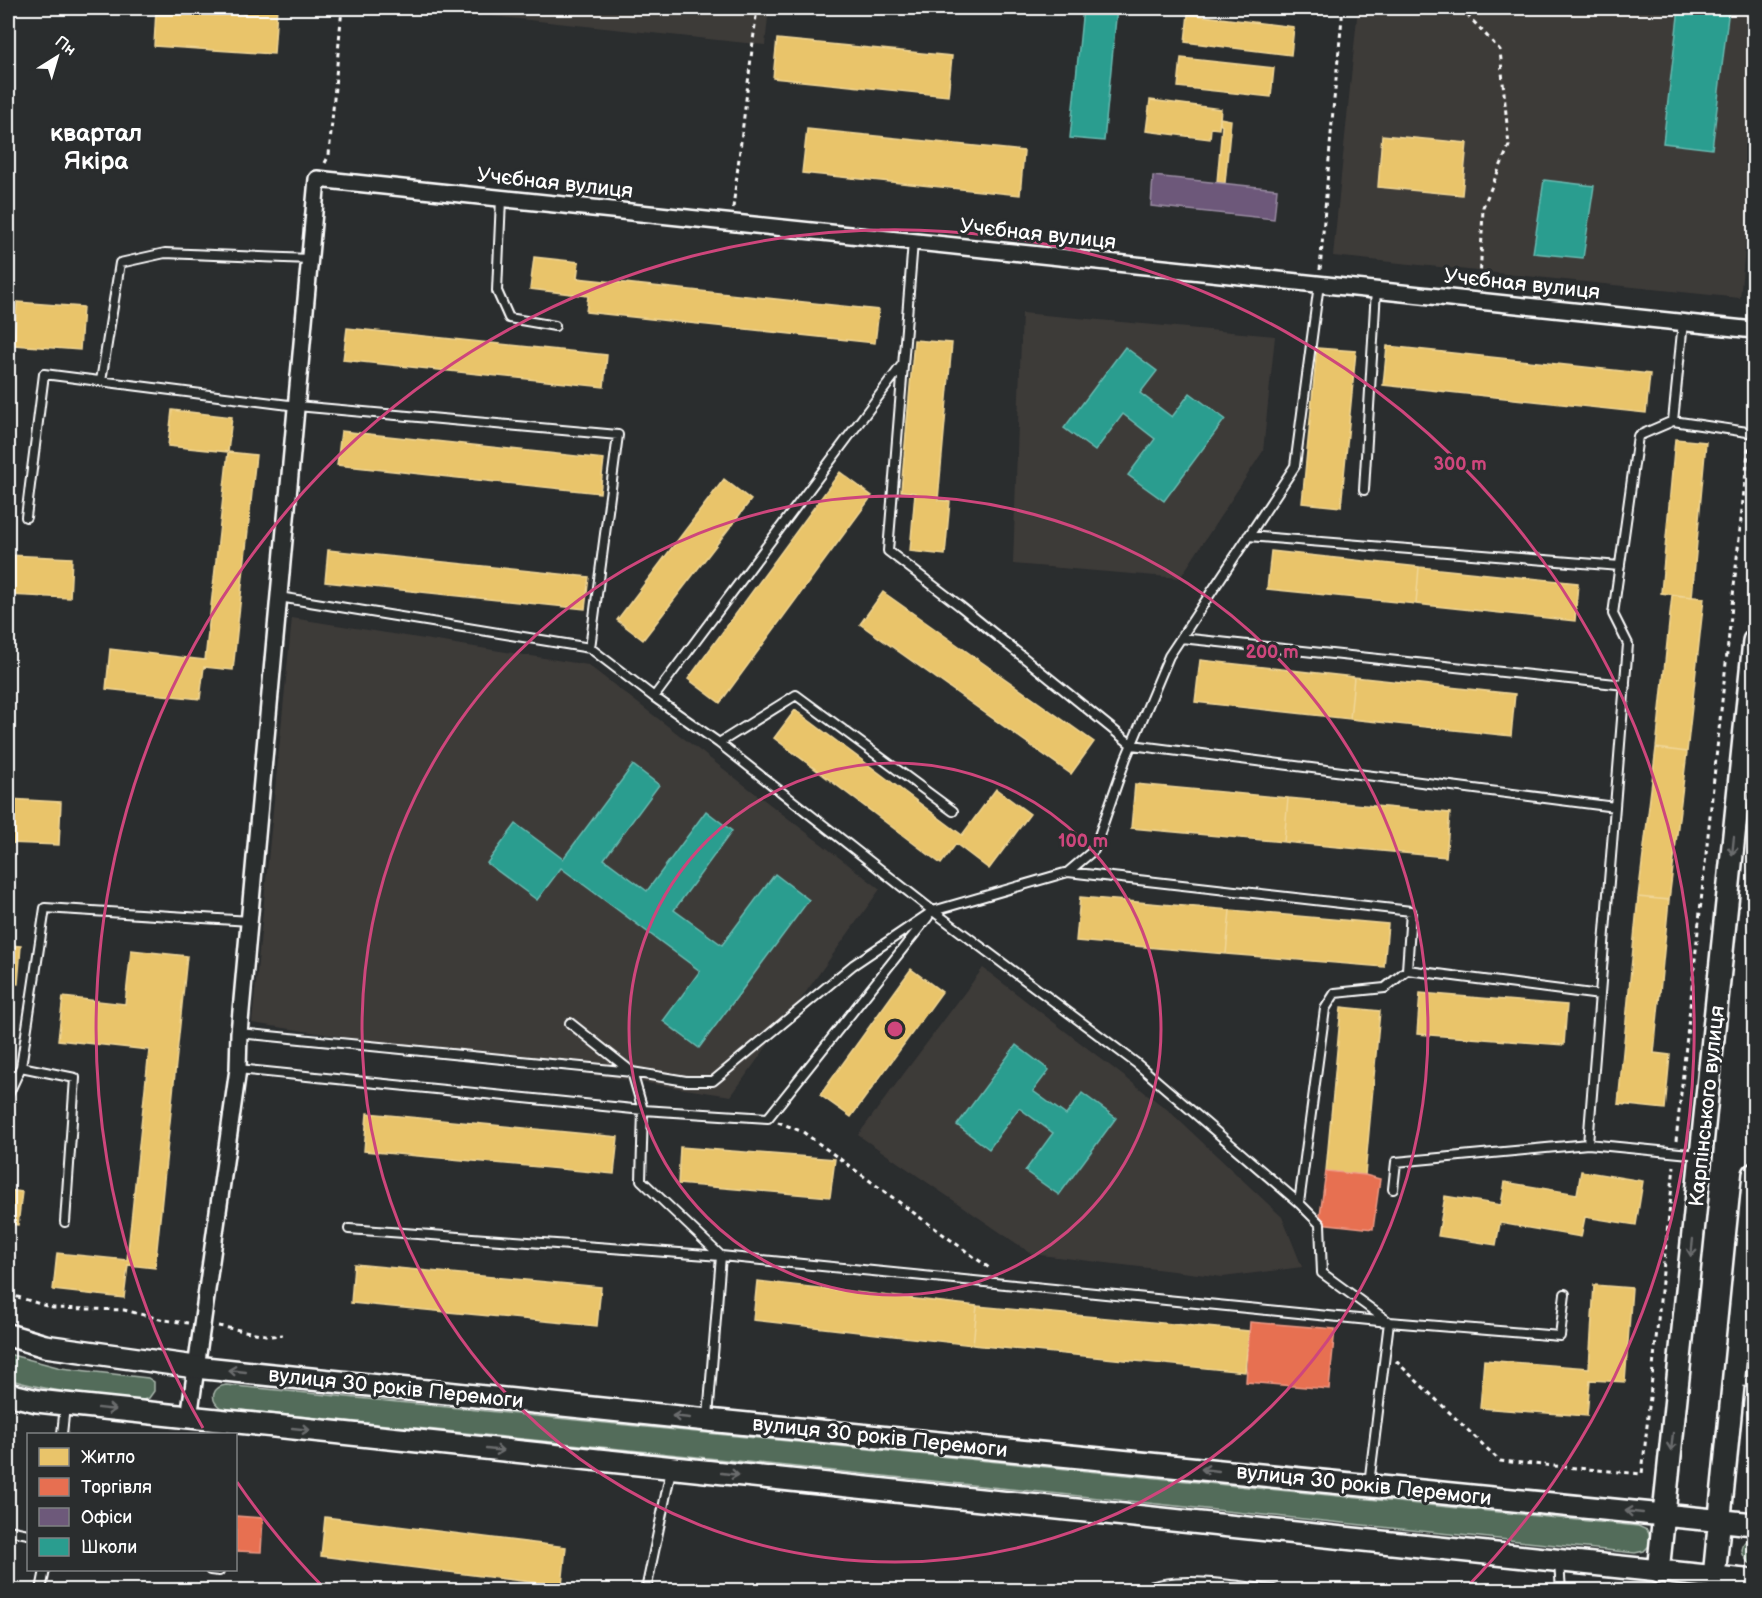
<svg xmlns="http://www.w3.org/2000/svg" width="1762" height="1598" font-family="'Balsamiq Sans',sans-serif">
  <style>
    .built { fill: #3e3b39 }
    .green { fill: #536c5a; stroke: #a9b6ac; stroke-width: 1.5 }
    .homes { fill: #e9c46a; stroke: #f0d697; stroke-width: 1.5 }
    .shops { fill: #e76f51; stroke: #ee9a85; stroke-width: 1.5 }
    .offices { fill: #6d597a; stroke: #998ba2; stroke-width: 1.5 }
    .schools { fill: #2a9d8f; stroke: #6abab1; stroke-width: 1.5 }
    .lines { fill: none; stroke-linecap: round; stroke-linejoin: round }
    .lane-casing { stroke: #fff; stroke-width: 12 }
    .street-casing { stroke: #fff; stroke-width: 20 }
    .secondary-casing { stroke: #fff; stroke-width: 26 }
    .path { stroke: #fff; stroke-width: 3; stroke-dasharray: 4.5 4.5; stroke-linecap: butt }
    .lane { stroke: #2a2d2e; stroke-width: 8 }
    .street { stroke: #2a2d2e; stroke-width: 15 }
    .secondary { stroke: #2a2d2e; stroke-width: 21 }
    .oneway { stroke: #6a6c6d }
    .ring { fill: none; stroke: #ce467c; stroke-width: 3 }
    .labels { text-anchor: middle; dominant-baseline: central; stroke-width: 6; stroke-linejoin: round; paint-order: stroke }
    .street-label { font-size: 21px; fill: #fff; stroke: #2a2d2e }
    .quarter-label { font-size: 24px; font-weight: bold; fill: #fff; stroke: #2a2d2e }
    .centre { fill: #ce467c; stroke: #2a2d2e; stroke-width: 3 }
    .ring-label { font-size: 18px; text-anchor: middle; font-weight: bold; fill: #ce467c; stroke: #2a2d2e; stroke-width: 6; stroke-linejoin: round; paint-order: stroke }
  </style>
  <rect width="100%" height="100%" fill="#2a2d2e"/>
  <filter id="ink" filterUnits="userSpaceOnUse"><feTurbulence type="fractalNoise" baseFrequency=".0167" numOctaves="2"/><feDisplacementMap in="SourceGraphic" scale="12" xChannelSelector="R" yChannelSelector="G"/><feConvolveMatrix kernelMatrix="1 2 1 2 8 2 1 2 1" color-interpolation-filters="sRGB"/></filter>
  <g filter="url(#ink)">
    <path class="built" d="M417,8h352l-4,37z
      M1358,8h396v151l-14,139 -407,-42z
      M1022,313l253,23 -12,115 -83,127 -167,-14z
      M292,618l296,47 292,224 -149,207 -479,-73z
      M983,968l186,143 113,106 20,50 -79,10 -191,-23 -174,-119z"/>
    <path class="green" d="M8,1354l53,14 87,10 6,4v9l-5,7 -9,3c-45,-5 -89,-9 -132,-22z
      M226,1385l1412,141 9,4 3,6v9l-6,6 -9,2 -1414,-145c-12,-8 -9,-21 5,-23z
      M1751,1537h3v26h-5c-10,-11 -9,-17 2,-26z"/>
    <path class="homes" d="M244,8h33l-3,46 -120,-8 2,-36 87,5z
      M1188,14l106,13 -3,28 -106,-13z
      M777,39l175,17 -4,40 -175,-18z
      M1181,58l93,10 -3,29 -93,-10z
      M1150,100l71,9 -2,20 -8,-1 -1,11 -64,-8z
      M1220,118l11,2 -6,63 -8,-1 5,-56 -2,-2z
      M807,129l217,22 -4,44 -218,-22z
      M1382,135l85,8 -5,52 -84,-8z
      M534,257l45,5 -2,16 302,32 -4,33 -289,-31 2,-16 -58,-7z
      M17,302l66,5 -3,43 -66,-5z
      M347,328l260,27 -3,32 -261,-27z
      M914,340l38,3 -14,157 12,1 -5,54 -35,-4 5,-58 -14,-2z
      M8,344l6,1 -6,154z
      M1387,346l263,28 -4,39 -263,-28z
      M1317,348l39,3 -15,156 -39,-4z
      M172,410l60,7 -4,35 28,3 -23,215 -29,-3 -4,32 -94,-10 4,-40 95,11 23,-208 -60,-6z
      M341,431l263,28 -4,34 -263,-28z
      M1675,439l31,3 -14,155 -31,-4z
      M840,472l32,24 -152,207 -32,-24z
      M724,479l27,21 -108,140 -26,-20z
      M328,550l261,27 -4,32 -260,-27z
      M1271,551l148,16 -3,37 -149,-15z
      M8,555l64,3 -2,40 -62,-3v18z
      M1419,567l159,16 -3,38 -159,-17z
      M883,592l211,150 -23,32 -211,-150z
      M1672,595l32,3 -17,154 -31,-4z
      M1200,660l154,17 -4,42 -155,-17z
      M1354,677l161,17 -4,42 -161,-17z
      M795,710l167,125 34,-46 34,25 -41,55 -33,-25 -15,20 -167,-126z
      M1656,748l31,4 -18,148 -31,-3z
      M1135,784l153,14 -4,44 -153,-14z
      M1288,798l162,15 -4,44 -162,-15z
      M8,799l53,3 -2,43 -51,-2z
      M1080,897l150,13 -4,44 -150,-13z
      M1638,897l31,3 -15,153 16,2 -5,54 -47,-5z
      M1230,910l158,14 -4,43 -158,-13z
      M8,945l13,1 -3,38 -10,-1z
      M131,950l56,6 -32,312 -27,-3 -4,33 -71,-8 4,-37 70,7 22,-210 -91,-10 5,-43 62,7z
      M911,969l31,23 -91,125 -31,-22z
      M1420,993l147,12 -3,40 -147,-11z
      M1341,1007l39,4 -15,164 -39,-4z
      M367,1113l251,24 -4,37 -250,-23z
      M680,1147l155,12 -5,38 -152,-13z
      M1581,1171l62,10 -7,44 -51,-8 -4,20 -81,-14 -4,22 -58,-9 7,-40 56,9 4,-23 72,12z
      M8,1190l14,2 -4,33 -10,-1z
      M354,1264l247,23 -4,39 -246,-23z
      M757,1281l220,25 -4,39 -220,-25z
      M1594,1285l38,3 -7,94 -35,-2 -3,36 -107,-8 4,-48 105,8z
      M977,1306l272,25 -4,41 -272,-27z
      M325,1517l241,30 -4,39 -241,-30z"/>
    <path class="shops" d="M1326,1171l39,4 15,4 -7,50 -54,-6z
      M1250,1322l85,7 -6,60 -83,-7z
      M236,1516l27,2 -2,34 -25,-1z"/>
    <path class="offices" d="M1153,176l124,13 -3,30 -123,-13z"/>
    <path class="schools" d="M1083,8h34l-13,133 -34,-3z
      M1679,8h50l-17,141 -49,-6z
      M1544,180l50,6 -11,72 -50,-5z
      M1125,347l32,24 -17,22 32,24 18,-24 35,26 -61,82 -36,-26 27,-36 -32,-25 -28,37 -31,-23z
      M633,765l26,20 -55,74 43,32 59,-80 26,20 -58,79 48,35 53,-71 34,26 -110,148 -36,-27 37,-50 -139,-103 -24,32 -50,-37 29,-39 47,35z
      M1016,1045l33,25 -16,21 33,24 16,-22 34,25 -57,77 -34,-24 28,-38 -34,-25 -30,41 -32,-24z"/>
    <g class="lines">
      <g class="lane-casing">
        <path id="lane" d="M501,199l-4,92 12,27 46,8
          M913,242l-25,309 72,55 172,139 483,62
          M101,381l19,-118 45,-10 145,6
          M1673,421l10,-99
          M1364,490l12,-200
          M26,517l18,-143 253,32 321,29 -28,213
          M1248,536l372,30
          M279,597l311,51 64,49 65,46 214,168 203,152 163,140 21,21 2,49 67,49 171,14 5,-42
          M1181,638l444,47
          M654,697l248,-332
          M719,743l77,-48 157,116
          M1068,872l26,-22 32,-92 43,-102 126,-190 24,-182
          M570,1023l62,49 11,38 125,8 160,-201
          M239,1033l393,39 54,9h27l140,-116 80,-54 135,-39 343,39 -4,59
          M238,1069l405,41 -2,70 80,76 -372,-27
          M8,1095l13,-28
          M1700,1155l-112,-11 40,-500 -15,-30 25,-178 35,-15 81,12
          M1393,1189l3,-27 192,-18
          M1299,1203l26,-194 10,-16 50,-5 22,-18 193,25
          M65,1222l10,-144 -54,-11 24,-159 205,13
          M1735,1381l19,1
          M708,1417l13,-161 668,66 -20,162
          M62,1434l3,-28
          M8,1530l20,4
          M1559,1563l2,27
          M210,1570l9,1
          M41,1590l4,-20
          M646,1590l25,-120
          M1141,1590c39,-16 91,-4 133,0"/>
      </g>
      <g class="street-casing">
        <path id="street" d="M189,1418l49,-349 1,-36 78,-854 1437,151"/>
      </g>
      <g class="secondary-casing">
        <path id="secondary" d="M8,1335l37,11 150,21 513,53 1046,104
          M8,1394l29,7 28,3 1689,177
          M1658,1572l96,-931
          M1714,1577l40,-403"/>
      </g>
      <path class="path" d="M1461,8l39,42 9,96 -26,61 -3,78
        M325,163l4,-8 13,-147
        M733,208l24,-200
        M1320,270l13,-160 10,-102
        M1751,422l3,-34
        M778,1122l25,10 189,138
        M1676,1141l73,-698
        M8,1294l45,14 71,2 40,10 24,3
        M218,1326l53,10 12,-1
        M1396,1361l104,100 142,13 32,-308"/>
      <use href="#lane" class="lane"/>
      <use href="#street" class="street"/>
      <use href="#secondary" class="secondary"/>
    </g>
    <defs><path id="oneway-shaft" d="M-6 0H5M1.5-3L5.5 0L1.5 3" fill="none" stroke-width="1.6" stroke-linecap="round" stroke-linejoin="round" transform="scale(1.5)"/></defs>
    <g class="oneway">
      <use href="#oneway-shaft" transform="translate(1733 846) rotate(96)"/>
      <use href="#oneway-shaft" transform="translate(1692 1248) rotate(96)"/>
      <use href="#oneway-shaft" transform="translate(237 1371) rotate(-174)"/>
      <use href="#oneway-shaft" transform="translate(107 1409) rotate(6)"/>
      <use href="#oneway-shaft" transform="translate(681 1417) rotate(-174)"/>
      <use href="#oneway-shaft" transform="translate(301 1429) rotate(6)"/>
      <use href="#oneway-shaft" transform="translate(1672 1442) rotate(96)"/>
      <use href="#oneway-shaft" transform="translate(495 1450) rotate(6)"/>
      <use href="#oneway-shaft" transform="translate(1210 1470) rotate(-174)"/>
      <use href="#oneway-shaft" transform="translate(730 1474) rotate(6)"/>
      <use href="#oneway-shaft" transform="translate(1634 1512) rotate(-174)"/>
    </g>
  </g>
  <g class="ring">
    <circle cx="895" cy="1029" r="266"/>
    <circle cx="895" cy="1029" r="533"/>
    <path d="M325 1589A799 799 0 0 1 237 1482M203 1428A799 799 0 1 1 1465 1589"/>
  </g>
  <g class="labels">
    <g class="street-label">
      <text transform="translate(555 183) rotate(6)">Учєбная вулиця</text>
      <text transform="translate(1038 234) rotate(6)">Учєбная вулиця</text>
      <text transform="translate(1522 284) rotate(6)">Учєбная вулиця</text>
      <text transform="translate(1707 1106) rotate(-84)">Карпінського вулиця</text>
      <text transform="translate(396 1388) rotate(6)">вулиця 30 років Перемоги</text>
      <text transform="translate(880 1437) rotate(6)">вулиця 30 років Перемоги</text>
      <text transform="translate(1364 1485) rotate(6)">вулиця 30 років Перемоги</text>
    </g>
    <g class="quarter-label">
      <text x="96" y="133">квартал<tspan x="96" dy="28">Якіра</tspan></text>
    </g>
  </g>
  <circle cx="895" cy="1029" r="9" class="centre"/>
  <g class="ring-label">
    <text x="1460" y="470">300 m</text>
    <text x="1272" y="658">200 m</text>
    <text x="1083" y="847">100 m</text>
  </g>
  <rect width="1762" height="1598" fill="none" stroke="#2a2d2e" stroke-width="30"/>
  <rect x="15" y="15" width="1732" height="1568" fill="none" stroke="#fff" stroke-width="2" filter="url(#ink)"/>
  <rect x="27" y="1433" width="210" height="138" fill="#2a2d2e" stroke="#7f8182" stroke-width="1.5"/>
  <rect x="39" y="1448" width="30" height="18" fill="#e9c46a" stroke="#7f8182" stroke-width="1.5"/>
  <text x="81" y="1463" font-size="18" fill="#ffffff">Житло</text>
  <rect x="39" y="1478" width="30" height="18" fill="#e76f51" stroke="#7f8182" stroke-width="1.5"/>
  <text x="81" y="1493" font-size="18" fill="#ffffff">Торгівля</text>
  <rect x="39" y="1508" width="30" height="18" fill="#6d597a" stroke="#7f8182" stroke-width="1.5"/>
  <text x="81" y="1523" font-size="18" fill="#ffffff">Офіси</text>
  <rect x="39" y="1538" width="30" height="18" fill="#2a9d8f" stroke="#7f8182" stroke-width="1.5"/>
  <text x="81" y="1553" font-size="18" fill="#ffffff">Школи</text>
  <g transform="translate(57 57) rotate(37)" stroke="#2a2d2e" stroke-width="4.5" paint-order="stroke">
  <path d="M0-4.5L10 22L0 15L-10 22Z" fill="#ffffff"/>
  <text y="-9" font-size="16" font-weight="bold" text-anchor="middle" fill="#ffffff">Пн</text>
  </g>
</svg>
